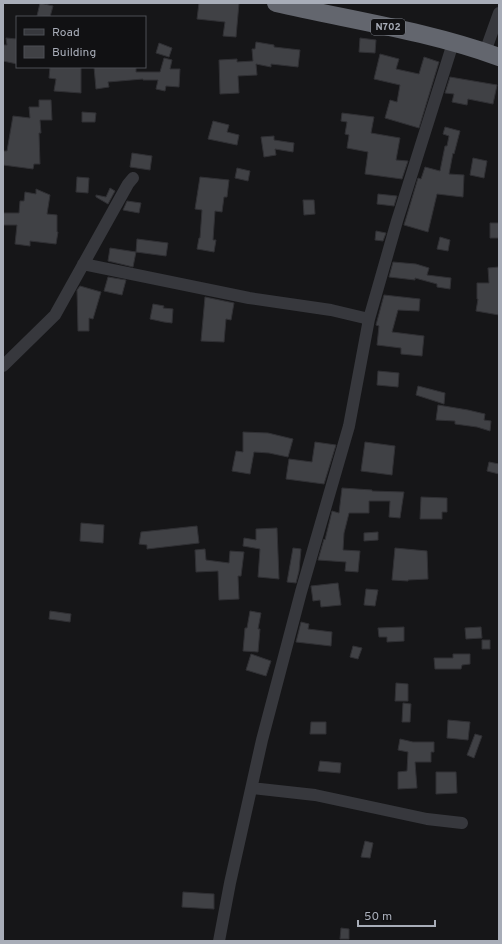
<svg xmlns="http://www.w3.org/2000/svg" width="502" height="944" font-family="Overpass,sans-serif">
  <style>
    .building { fill: #404145; stroke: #303034 }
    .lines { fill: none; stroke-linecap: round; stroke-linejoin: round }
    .minor { stroke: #37383d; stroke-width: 12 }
    .highway { stroke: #63666e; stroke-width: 18 }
    .labels { text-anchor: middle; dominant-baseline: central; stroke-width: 3; stroke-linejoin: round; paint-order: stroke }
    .shield { fill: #111113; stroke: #7b7e86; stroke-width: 1 }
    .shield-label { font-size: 10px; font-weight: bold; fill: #a8adb8 }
  </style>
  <rect width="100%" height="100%" fill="#161618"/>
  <path class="building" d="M40,3l13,3 -3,11 -13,-1z
    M199,3h40l-3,34 -13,-1 2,-14 -28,-3z
    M6,38l11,1v25l-14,-3v-16h4z
    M360,38l16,2 -1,13 -16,-1z
    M256,42l18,3v2l26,3 -2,17 -27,-3v3l-15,-3 1,11 -19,1 1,17 -19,1 -1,-34 18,-1v3l16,-1 -1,-12h3z
    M159,43l13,5 -3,9 -13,-4z
    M380,54l19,5 -3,10 23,5 5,-17 15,5 -20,66 -34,-10 5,-18 7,2 3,-17 -26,-6z
    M164,58l8,2 -2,9h10l-1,18 -13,-1 -1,5 -9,-2 2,-9h-15v-1l-35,3 1,5 -13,2 -2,-22h42v5h24z
    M50,67h31v26l-27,-2 2,-12 -7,-1z
    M450,77l47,8 -4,19 -25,-5 -1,6 -15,-3 2,-8 -9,-1z
    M39,100h12l1,20h-12l1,13h-2l1,31h-6l-1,5 -30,-4v-14h4l6,-35 17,2 -1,-11h10z
    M82,112l14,1 -1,9h-13z
    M342,113l32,4 -3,16 29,5 -4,22 12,1 -6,18 -37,-5 3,-22 -21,-4 2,-13 -4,-1 2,-12 -6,-1z
    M213,121l16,4 -2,7 12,3 -2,10 -29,-6z
    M445,127l15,4 -6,23 -1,-1 -4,21 15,1 -1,22 -26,-3 -9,38 -24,-7 14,-47 3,1 4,-12 15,4 5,-25h2l2,-10 -6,-2z
    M274,136v4l20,3 -1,9 -18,-3 1,6 -12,2 -3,-20z
    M132,153l20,3 -2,14 -20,-3z
    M473,158l14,3 -3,17 -14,-3z
    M237,168l13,3 -2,10 -13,-3z
    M77,177l12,1 -1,15 -12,-1z
    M200,177l29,3 -2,17h-3l-2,15 -7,-1 -2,29h3l-2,12 -17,-3 2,-11h1l2,-28 -7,-1z
    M110,188l5,3 -7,13 -12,-7v-2l10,2z
    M36,189l14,6 -3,19 10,1v17h1l-2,12 -26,-3v5l-15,-2 2,-19h-14v-12h16l1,-12h4l1,-9 11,2z
    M378,194l19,2 -3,10 -17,-2z
    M303,200h11l1,14 -11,1z
    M127,201l14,2 -2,10 -16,-3z
    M490,223h9v15h-9z
    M376,231l10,2 -3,8 -8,-1z
    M440,237l10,3 -2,11 -11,-2z
    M137,239l31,4 -2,13 -30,-4z
    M110,248l26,4 -3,15 -25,-6z
    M393,262l23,2 13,4 -2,7 24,3 -1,11 -13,-2v-3l-22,-6v2l-26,-3z
    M499,267v48l-23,-4 2,-12h-1v-16h12l-1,-15z
    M108,277l18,3 -4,15 -18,-4z
    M80,286l21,6 -8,27 -4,-1v13h-11l-1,-41z
    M384,295l36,4 -1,12 -21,-1 -6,22 32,4 -2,20 -21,-2v-6l-24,-3 2,-19 -3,-1z
    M205,297l29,6 -3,17 -5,-1 -2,23 -23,-1z
    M153,304l11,2 -1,2 10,1 -1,14 -8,-1 -14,-3z
    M378,371l21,2 -1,14 -21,-2z
    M418,386l27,7 -1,11 -28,-9z
    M438,405l30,5 17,4 -1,6 7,1 -1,10 -13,-4 -22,-3v-3l-19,-1z
    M243,432l25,1 25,6 -5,18 -19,-4 -15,-1 -4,22 -18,-3 4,-20 7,1z
    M315,442l21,3 -12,39 -38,-5 3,-20 23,3z
    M365,442l30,4 -3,29 -31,-4z
    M489,462l10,2v10l-12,-3z
    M342,488l30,2v1l32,1 -4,26 -11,-1 1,-16h-21v12h-20l-5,20 -1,17 17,1 -2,21 -13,-1 1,-9 -28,-2 6,-21 1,1 7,-29 7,2z
    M421,497l26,1v14h-5v7h-22z
    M81,523l23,2 -1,18 -23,-2z
    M197,526l2,17 -52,6v-4l-8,-1 2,-12z
    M277,528l2,51 -21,-2 2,-28 -17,-3 1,-8 12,2v-11z
    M378,532v8l-14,1v-8z
    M293,548l8,1 -2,22 -3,12 -9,-1z
    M395,548l32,3 1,28 -20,1v1l-16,-1z
    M205,549l1,11 23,3 1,-12 14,1 -3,24h-3l1,23 -20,1 -1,-29 -22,1 -1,-22z
    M338,583l3,22 -20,2 -1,-7 -7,1 -2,-15z
    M366,589l12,1 -3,16 -11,-1z
    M50,611l21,3 -1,8 -21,-3z
    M250,611l11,2 -3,16h2l-2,23 -15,-1 2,-23h2z
    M301,622l8,2 -1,5 24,3 -1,14 -35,-4z
    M404,627v14l-17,1v-5h-8l-1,-9z
    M481,627l1,11 -16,1 -1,-11z
    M482,640h8v9h-8z
    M353,646l9,2 -4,11 -8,-2z
    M251,654l20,7 -5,15 -20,-6z
    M453,654h17v10l-8,1 -1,4h-26l-1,-11h19z
    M396,683l12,1v17h-13z
    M403,703l8,1 -1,18h-8z
    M448,720l22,2 -2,18 -21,-2z
    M311,722h15v12h-16z
    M475,734l7,2 -8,22 -7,-3z
    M400,739l13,3h21v10h-3v10h-16l2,26 -19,1v-17l9,-1 1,-19 -10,-2z
    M320,761l21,2 -1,10 -22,-2z
    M436,772h20l1,21 -21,1z
    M365,841l8,2 -3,15 -9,-1z
    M183,892l31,2v15l-32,-2z
    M341,928l8,1v10h-9z"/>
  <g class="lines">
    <path class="minor" d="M485,52l14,-39
      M83,264l166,34 82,12 38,9
      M3,366l52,-51 73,-131 5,-6
      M252,788l63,7 112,24 35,4
      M219,941l11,-58 32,-143 39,-148 48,-166 20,-107 28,-98 56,-178"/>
    <path class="highway" d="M276,3c74,17 151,28 223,54"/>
  </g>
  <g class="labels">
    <rect class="shield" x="371" y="19" width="34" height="16" rx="3"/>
    <g class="shield-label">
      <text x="388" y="27">N702</text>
    </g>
  </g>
  <rect width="502" height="944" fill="none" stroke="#a8adb8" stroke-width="8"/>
  <rect x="16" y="16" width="130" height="52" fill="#111113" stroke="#4d4f55"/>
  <rect x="24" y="29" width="20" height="6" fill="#37383d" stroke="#4d4f55"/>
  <text x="52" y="36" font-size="12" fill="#a8adb8">Road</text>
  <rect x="24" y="46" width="20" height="12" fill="#404145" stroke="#4d4f55"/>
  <text x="52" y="56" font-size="12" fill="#a8adb8">Building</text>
  <path d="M358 920v6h77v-6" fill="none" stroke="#a8adb8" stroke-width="2"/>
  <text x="364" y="920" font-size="12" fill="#a8adb8" stroke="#111113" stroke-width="3" paint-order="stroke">50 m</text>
</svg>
